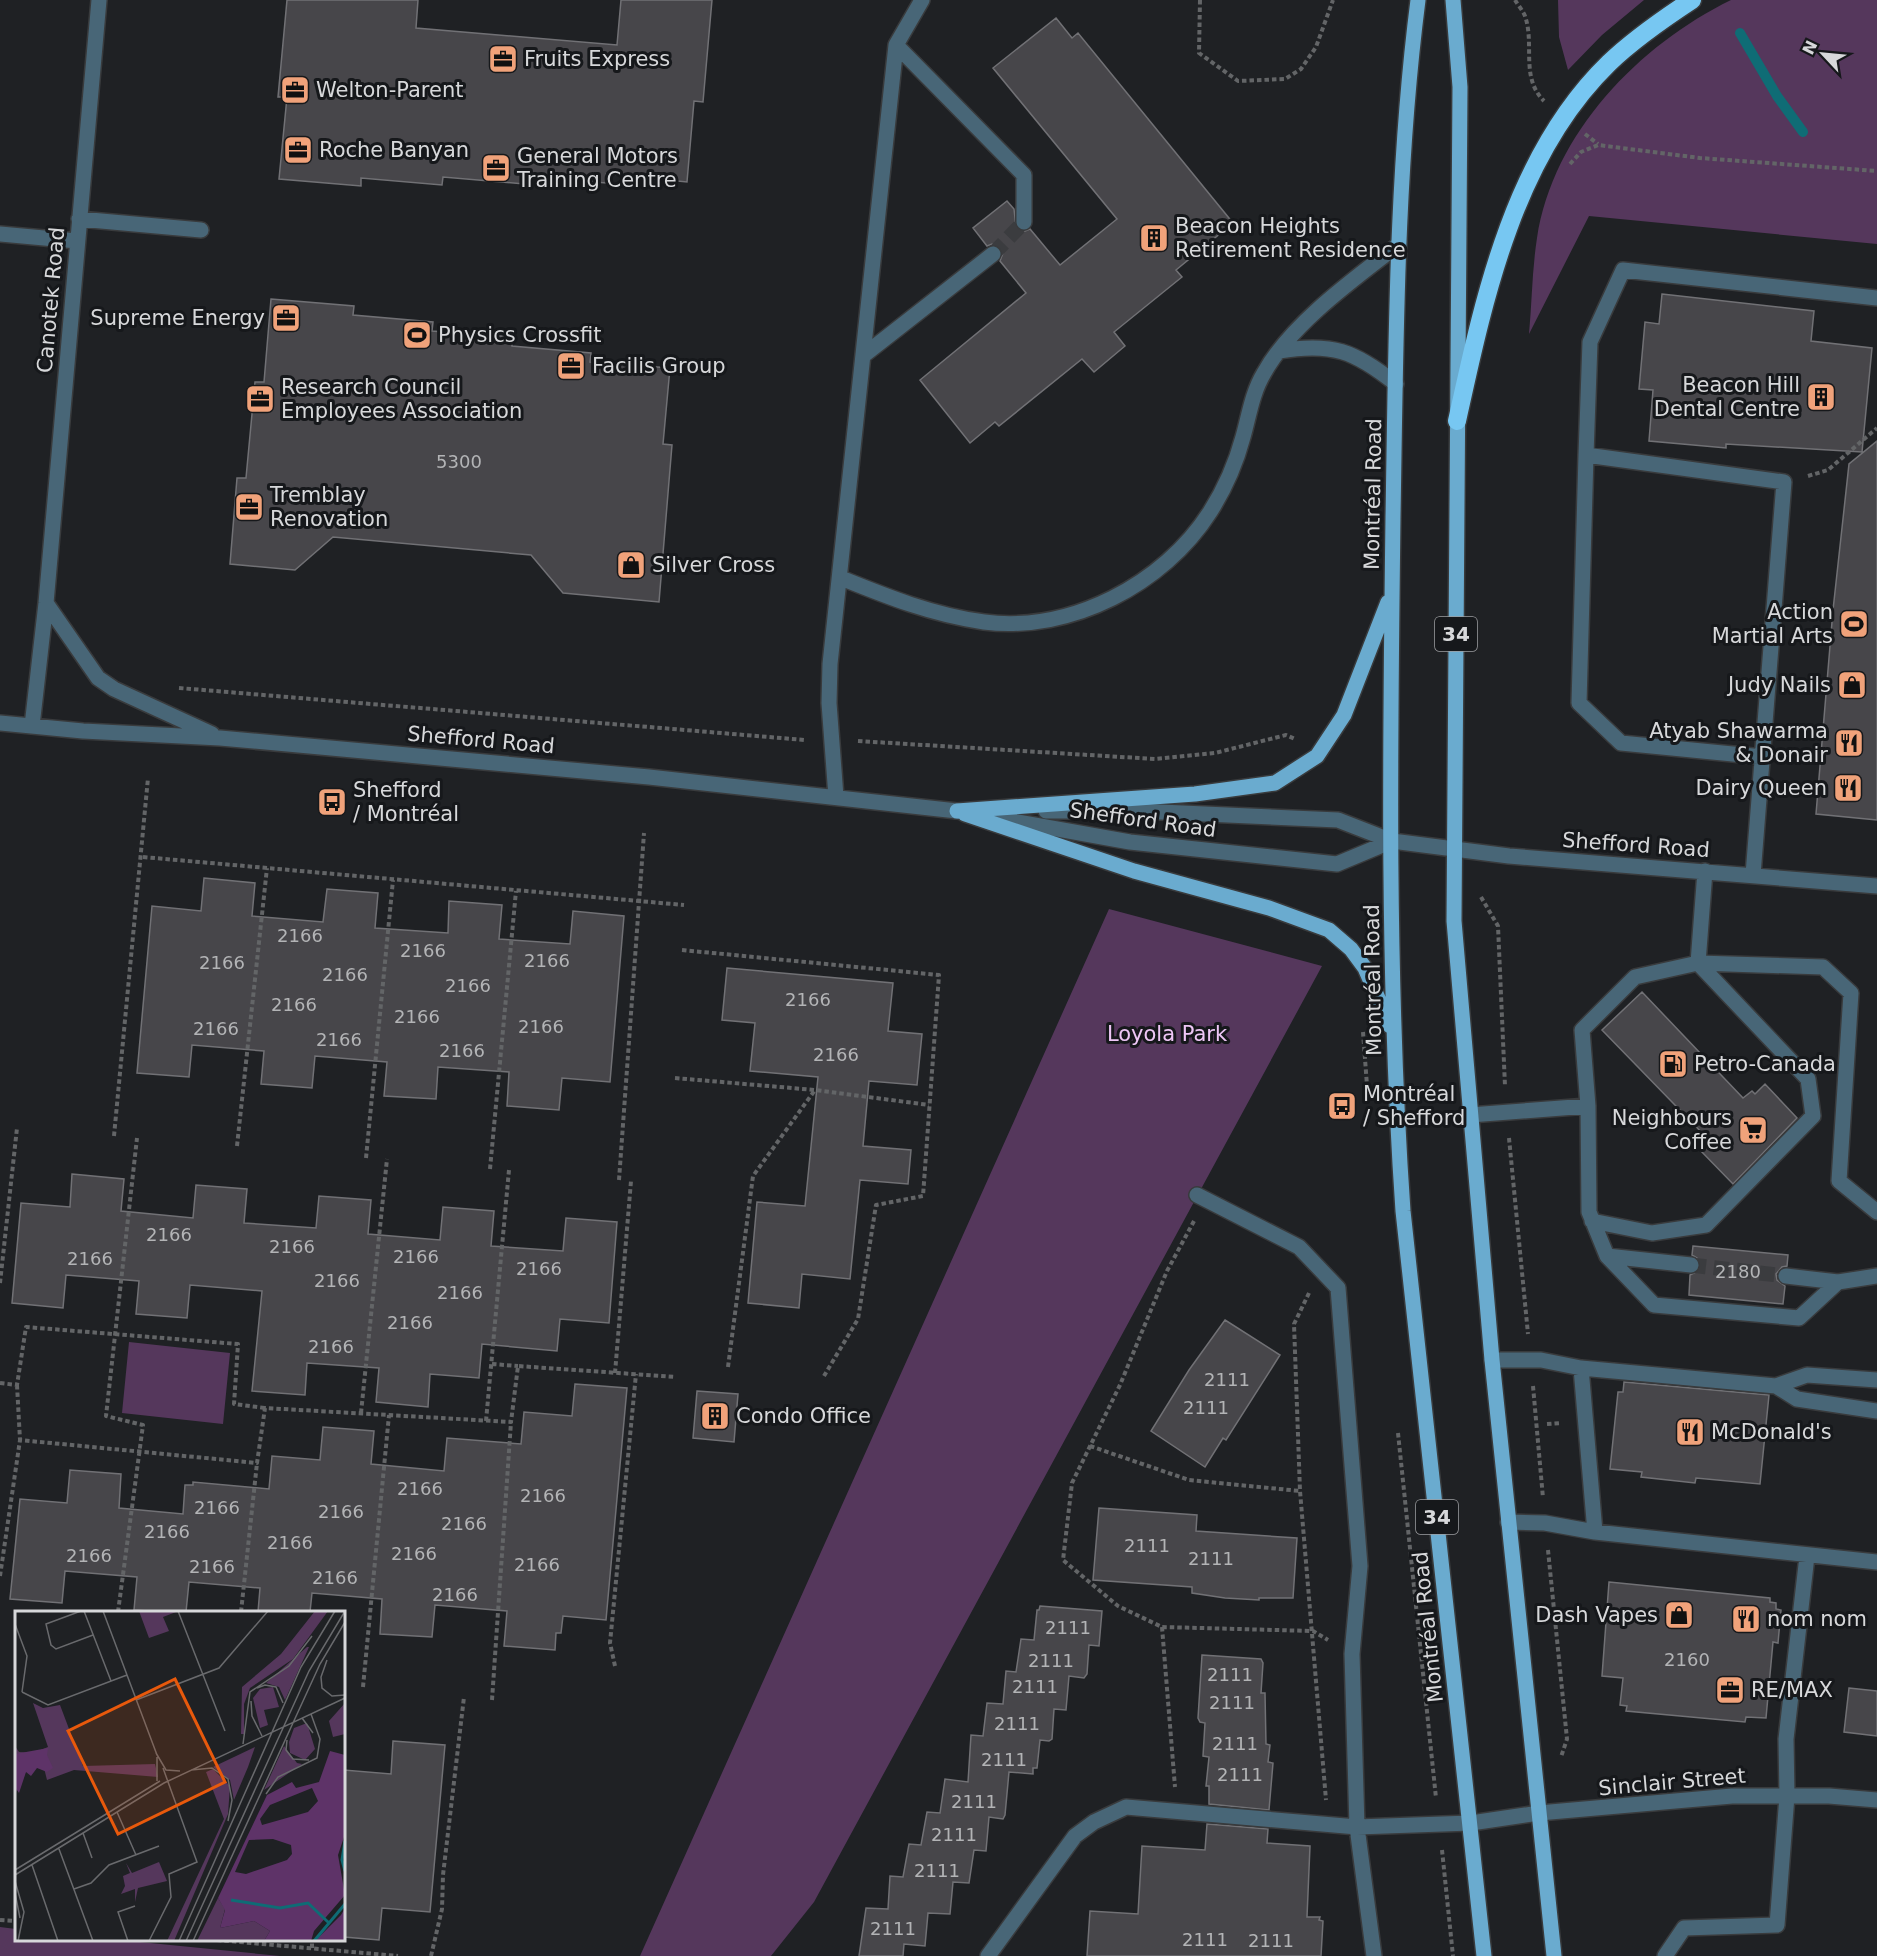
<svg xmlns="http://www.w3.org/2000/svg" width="1877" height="1956" font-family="'DejaVu Sans',sans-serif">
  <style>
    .green { fill: #55375c }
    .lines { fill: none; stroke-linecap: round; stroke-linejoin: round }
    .stream { stroke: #0f6c75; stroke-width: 10 }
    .building { fill: #47464a; stroke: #717175; stroke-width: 1.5 }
    .minor-tunnel { stroke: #3b3c3f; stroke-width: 15; stroke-dasharray: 15 8; stroke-linecap: butt }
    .minor-casing { stroke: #393b3d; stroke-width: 18 }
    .major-casing { stroke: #393b3d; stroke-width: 18 }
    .highway-casing { stroke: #393b3d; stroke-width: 21 }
    .path { stroke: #636567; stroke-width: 4; stroke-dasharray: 4.5 3; stroke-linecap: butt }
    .minor { stroke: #486677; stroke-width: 15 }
    .major { stroke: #6aabcf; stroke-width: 15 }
    .highway { stroke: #77c7f2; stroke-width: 18 }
    .labels { text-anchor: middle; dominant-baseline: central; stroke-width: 6; stroke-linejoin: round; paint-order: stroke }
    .number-label { font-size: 18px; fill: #b3b4b6 }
    .shield { fill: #16181b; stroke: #9d9ea1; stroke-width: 1.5 }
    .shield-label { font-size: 20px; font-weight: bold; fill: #d7d8da }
    .poi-label { font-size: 21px; fill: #d7d8da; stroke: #16181b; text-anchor: start }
    .street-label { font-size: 21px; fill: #d7d8da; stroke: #16181b }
    .park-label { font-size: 21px; fill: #eec6f6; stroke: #16181b }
    .inset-river { fill: none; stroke: #0f6c75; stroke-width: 3 }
    .inset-road { fill: none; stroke: #696a6d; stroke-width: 1.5 }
    .view { fill: #e8590c; fill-opacity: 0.15; stroke: #e8590c; stroke-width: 3 }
    .inset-edge { fill: none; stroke: #d7d8da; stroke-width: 3 }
  </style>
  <rect width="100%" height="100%" fill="#1f2124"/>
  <path class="green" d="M1558,0h86l-42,35 -34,35 -9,-33z
    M1731,0h146v244l-288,-28 -60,118c3,-32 3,-64 8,-96 16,-105 102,-193 194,-238z
    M1109,909l213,57 -508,936 -43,54h-131z
    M129,1342l101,11 -7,71 -101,-11z
    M0,1927l16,2v11h104l160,16h-280z"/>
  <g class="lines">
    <path class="stream" d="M1740,33l37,63 26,36"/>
  </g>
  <path class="building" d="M287,0h131l-2,28 201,17 4,-45h91l-9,102 -9,-1 -7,81 -81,-8v9l-81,-7 -1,8 -81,-7 -1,8 -81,-7v8l-82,-7 8,-82h-9z
    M1056,18l16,20 6,-5 155,190 -57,47 6,7 -68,55 11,14 -31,26 -12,-13 -83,67 -4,-4 -25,21 -50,-63 106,-87 -26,-32 3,-8 -3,-5 -8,-4 -5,2 -14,-18 34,-27 7,8 2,18 7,5 7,-3 30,36 57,-46 -124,-151z
    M1662,294l152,17 -3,30 61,7 -10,104 -136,-8v4l-77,-7 4,-51 -14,-1 6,-67 14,2z
    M271,299l83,7 -1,9 80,7 -1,9 80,6v9l79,7 -1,9 80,6 -7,76 9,1 -13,157 -96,-9 -32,-38 -198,-18 -38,33 -65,-6 7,-86h9l9,-96h9z
    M1877,441v379l-61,-6 17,-204 16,-146z
    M204,878l51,5 -3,33 71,6 4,-33 51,4 -3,35 73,5 1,-32 53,4 -3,34 71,5 3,-33 51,5 -14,166 -48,-4 -3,32 -52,-4 2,-34 -71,-5 -2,32 -52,-3 3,-34 -72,-6 -3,32 -51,-4 3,-33 -72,-6 -3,32 -52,-4 15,-167 49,5z
    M727,968l166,15 -5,48 34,3 -5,51 -48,-4 -6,65 48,4 -3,34 -48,-4 -10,99 -48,-5 -3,34 -51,-5 9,-101 48,4 13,-129 -68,-6 5,-48 -33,-3z
    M1642,992l101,106 9,-7 3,3 10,-10 32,34 -64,66 -34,-35 9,-10 -106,-109z
    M72,1174l52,5 -3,32 72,7 3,-33 51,4 -3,34 72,5 3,-32 52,4 -3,34 72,6 3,-33 51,4 -3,35 72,5 3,-33 51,4 -8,101 -49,-4 -3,32 -75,-7 -3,34 -49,-4 -2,33 -52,-5 3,-34 -72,-5 -2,32 -53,-4 10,-100 -72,-6 -3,33 -51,-4 3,-33 -73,-6 -3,33 -51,-5 9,-100 49,4z
    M1693,1246l95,9 -1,11 -5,1 -6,7 1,6 8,6 -2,18 -94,-9 1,-20 8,-4 3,-6 -4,-7 -5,-3z
    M1225,1320l55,35 -54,85 -3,-2 -18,29 -54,-36 38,-61z
    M1624,1382l145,13 -9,89 -64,-6 -1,5 -54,-6 1,-5 -32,-3 8,-77h5z
    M575,1384l52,4 -21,232 -43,-4 -2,17h-5l-1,17 -51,-4 3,-35 -72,-6 -3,32 -52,-3 2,-35 -70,-6 -2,19h-52l2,-24 -71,-6 -3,30h-24l-28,-2 3,-33 -72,-6 -3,32 -52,-4 10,-100 47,4 3,-33 51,4 -2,34 64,6 2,-29h8v-3l76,7 3,-33 48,4 3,-33 51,4 -3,33 73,7 3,-33 74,6 3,-32 48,4z
    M697,1391l41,3 -4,48 -41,-4z
    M1099,1508l98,7 -1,16 101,7 -4,60h-34v2l-34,-2 -33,-5v-6l-99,-7z
    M1609,1582l161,16v4l6,1v6l5,1 -3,33 -5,-1 -7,76 -20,-1 -1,5 -119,-11 1,-5 -7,-1 3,-27 -21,-2z
    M1040,1606l62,5 -3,35 -10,-1 -2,29 -3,4 -15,-2 -3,34 -12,-1 -2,30 -3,2 -9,-1 -3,28h-4v6l-24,-2 -4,43 -2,4 -14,-2 -3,34 -12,-1 -5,33 -16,-1 -3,32 -22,-1 -3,33 -21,-2 -1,12h-44l7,-48 22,1 2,-33 13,1 6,-33 12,1 6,-33 13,1 5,-34 23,3 3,-47 12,1 4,-33 16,1 3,-33 10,1 5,-33 13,1 3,-30h2z
    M1202,1655l59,4 2,4 -2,30h4l1,51 4,1 -2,17 5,1 -4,47 -60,-6v-18h-3l3,-29 -6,-1 2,-33 -5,-1 -2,-4z
    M1849,1688l28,3v45l-33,-4z
    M393,1741l52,4 -15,167 -48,-4 -3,32 -35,-3v-167l47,4z
    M1207,1824l61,5 -1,14 43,3 -3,71h13l-1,3 4,1 -2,35h-234l3,-45 48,3 4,-68 63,4z"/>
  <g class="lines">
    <path class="minor-tunnel" d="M993,254l31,-32
      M1691,1265l95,11"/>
    <g class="minor-casing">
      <path id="minor" d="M896,45l128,130v47
        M79,219l122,11
        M0,234l77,7
        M1279,351c53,-9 76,0 117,33
        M864,355l129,-101
        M1586,455l-7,248 42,40 142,14
        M841,578c47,19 92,37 143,44 87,11 180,-38 226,-110 14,-22 26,-49 33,-75 6,-21 9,-44 21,-64 27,-49 90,-94 134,-128
        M46,603l52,75 16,11 98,45
        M0,723l83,8 137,7 429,39 308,34 173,31 207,22 55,-23
        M32,726l14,-123 53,-603
        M836,797l-7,-94 1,-39 66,-619 26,-45
        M1046,811h92l200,9 54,21 117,15 368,30
        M1753,875l31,-393 -198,-27 4,-113 33,-72 254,28
        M1588,1106l1,106 18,44 47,49 145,13 39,-36 39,-6
        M1470,1115l118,-9 -6,-76 53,-53 63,-14 7,-92
        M1197,1195l102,52 39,41 22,278 -8,88 5,173 17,129
        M1592,1221l60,12 54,-8 107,-109 -5,-37 -110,-116 125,4 28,26 -12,188 38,31
        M1607,1256l84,9
        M1786,1276l52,6
        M1492,1360h49l40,8 195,18 31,-11 70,5
        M1581,1368l14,164
        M1776,1386l21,13 80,12
        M1508,1522l37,1 50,9 282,30
        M988,1956l87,-120 19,-14 32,-15 231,20 114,-4 68,-10 193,-17h97l48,4
        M1665,1956l19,-28 93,-3 10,-129 -1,-57 21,-183"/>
    </g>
    <g class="major-casing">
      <path id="major" d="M1418,0c-22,171 -22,344 -25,517 -3,231 -6,463 10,694l81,745
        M1453,0l7,87 -6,834 38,439 62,596
        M957,811l238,-17 80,-11 42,-27 27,-41 44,-113
        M965,814l169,57 135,37 60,22 22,19 14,19 25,58"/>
    </g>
    <g class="highway-casing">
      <path id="highway" d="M1457,421c27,-123 57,-266 152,-358 25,-24 54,-44 83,-63"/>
    </g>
    <path class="path" d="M1200,0l-1,53 39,28 47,-2 16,-10 15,-22 17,-47
      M1515,0c3,5 8,11 10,16 10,29 -5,61 19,85
      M1585,134l13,10
      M1570,164l11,-12 17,-7 102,13 177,13
      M1808,476l20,-6 49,-42
      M179,688l626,52
      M858,741l297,18 60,-6 71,-18 9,4
      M143,857l541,48
      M1481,897l17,29 7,160
      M682,950l257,25 -16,221 -47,9 -18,114 -34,57
      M1363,1032l5,67
      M675,1078l140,12 114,15
      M114,1136l34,-358
      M1509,1138l19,196
      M237,1146l30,-278
      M366,1158l27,-278
      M490,1169l26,-278
      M619,1180l25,-347
      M1194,1221l-27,50 -47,114 -48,98 -9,77 55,46 44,21 151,4 15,9
      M0,1283l17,-155
      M1309,1293l-15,31 6,167 26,309
      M492,1364l26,2
      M728,1367l25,-191 62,-86
      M615,1373l16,-192
      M0,1383l17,2 9,-58 212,17 -4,60 31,4
      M17,1385l3,55
      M1533,1386l10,112
      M361,1413l26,-254
      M486,1421l23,-251
      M1547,1424l14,-1
      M1398,1433l38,365
      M1090,1446l99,34 111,11
      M1548,1550l19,189 -6,18
      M0,1576l20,-136 237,23 8,-55 246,14 7,-56 158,11
      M118,1612l25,-187 -37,-9 31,-278
      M241,1612l16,-149
      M1162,1627l13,160
      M615,1666l-5,-23 26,-269
      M363,1687l26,-272
      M492,1700l19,-278
      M1442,1850l11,106
      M0,1920l16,1
      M217,1940l181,16
      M312,1948v-8
      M431,1956l11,-47 1,-34 21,-178"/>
    <use href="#minor" class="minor"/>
    <use href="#major" class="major"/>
    <use href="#highway" class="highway"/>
  </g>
  <defs>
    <g id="office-square" transform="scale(1.5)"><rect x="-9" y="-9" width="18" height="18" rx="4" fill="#f0a27a" stroke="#16181b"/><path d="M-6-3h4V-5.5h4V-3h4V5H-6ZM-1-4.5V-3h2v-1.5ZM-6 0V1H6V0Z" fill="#111"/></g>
    <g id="building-square" transform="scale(1.5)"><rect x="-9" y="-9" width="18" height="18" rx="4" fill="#f0a27a" stroke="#16181b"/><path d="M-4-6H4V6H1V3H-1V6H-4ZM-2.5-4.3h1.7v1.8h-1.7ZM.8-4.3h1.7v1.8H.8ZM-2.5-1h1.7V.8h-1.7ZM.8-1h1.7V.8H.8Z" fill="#111"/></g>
    <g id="stadium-square" transform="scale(1.5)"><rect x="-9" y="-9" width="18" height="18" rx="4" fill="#f0a27a" stroke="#16181b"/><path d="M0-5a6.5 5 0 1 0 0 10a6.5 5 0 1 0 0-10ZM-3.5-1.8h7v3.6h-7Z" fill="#111"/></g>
    <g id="shop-square" transform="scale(1.5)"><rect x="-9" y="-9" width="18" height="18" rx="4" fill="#f0a27a" stroke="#16181b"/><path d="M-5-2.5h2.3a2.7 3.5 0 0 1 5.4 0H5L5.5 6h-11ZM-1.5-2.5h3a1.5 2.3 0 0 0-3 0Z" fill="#111"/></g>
    <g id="restaurant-square" transform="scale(1.5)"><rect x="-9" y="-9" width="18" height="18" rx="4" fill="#f0a27a" stroke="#16181b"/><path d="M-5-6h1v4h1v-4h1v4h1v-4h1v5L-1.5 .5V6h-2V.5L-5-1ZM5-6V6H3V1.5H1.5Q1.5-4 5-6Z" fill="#111"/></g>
    <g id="bus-square" transform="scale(1.5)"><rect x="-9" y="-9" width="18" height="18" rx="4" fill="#f0a27a" stroke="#16181b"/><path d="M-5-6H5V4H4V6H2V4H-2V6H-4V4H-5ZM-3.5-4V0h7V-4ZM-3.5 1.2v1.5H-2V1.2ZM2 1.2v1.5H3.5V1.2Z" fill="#111"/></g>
    <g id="fuel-square" transform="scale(1.5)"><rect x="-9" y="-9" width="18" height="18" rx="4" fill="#f0a27a" stroke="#16181b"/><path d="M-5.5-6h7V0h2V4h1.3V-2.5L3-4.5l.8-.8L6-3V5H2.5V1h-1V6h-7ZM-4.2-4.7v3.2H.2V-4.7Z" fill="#111"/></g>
    <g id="supermarket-square" transform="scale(1.5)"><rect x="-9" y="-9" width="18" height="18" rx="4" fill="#f0a27a" stroke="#16181b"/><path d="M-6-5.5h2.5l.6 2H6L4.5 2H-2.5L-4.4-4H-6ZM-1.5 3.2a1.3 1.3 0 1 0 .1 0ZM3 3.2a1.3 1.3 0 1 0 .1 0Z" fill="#111"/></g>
  </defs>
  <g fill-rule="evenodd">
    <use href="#office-square" x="503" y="59"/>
    <use href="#office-square" x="295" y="90"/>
    <use href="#office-square" x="298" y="150"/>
    <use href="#office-square" x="496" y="168"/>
    <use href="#building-square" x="1154" y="238"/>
    <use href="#office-square" x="286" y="318"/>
    <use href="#stadium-square" x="417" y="335"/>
    <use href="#office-square" x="571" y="366"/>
    <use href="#building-square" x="1821" y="397"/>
    <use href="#office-square" x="260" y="399"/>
    <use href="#office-square" x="249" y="507"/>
    <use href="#shop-square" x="631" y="565"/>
    <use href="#stadium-square" x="1854" y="624"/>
    <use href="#shop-square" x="1852" y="685"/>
    <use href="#restaurant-square" x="1849" y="743"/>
    <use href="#restaurant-square" x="1848" y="788"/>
    <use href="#bus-square" x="332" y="802"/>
    <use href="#fuel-square" x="1673" y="1064"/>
    <use href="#bus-square" x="1342" y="1106"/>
    <use href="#supermarket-square" x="1753" y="1130"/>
    <use href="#building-square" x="715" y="1416"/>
    <use href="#restaurant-square" x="1690" y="1432"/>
    <use href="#shop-square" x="1679" y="1615"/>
    <use href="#restaurant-square" x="1746" y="1619"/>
    <use href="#office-square" x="1730" y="1690"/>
  </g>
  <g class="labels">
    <g class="number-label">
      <text x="459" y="461">5300</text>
      <text x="300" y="935">2166</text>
      <text x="423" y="950">2166</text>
      <text x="547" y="960">2166</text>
      <text x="222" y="962">2166</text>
      <text x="345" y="974">2166</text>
      <text x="468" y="985">2166</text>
      <text x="808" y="999">2166</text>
      <text x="294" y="1004">2166</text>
      <text x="417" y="1016">2166</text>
      <text x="541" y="1026">2166</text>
      <text x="216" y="1028">2166</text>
      <text x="339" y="1039">2166</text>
      <text x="462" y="1050">2166</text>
      <text x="836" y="1054">2166</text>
      <text x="169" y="1234">2166</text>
      <text x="292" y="1246">2166</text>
      <text x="416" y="1256">2166</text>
      <text x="90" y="1258">2166</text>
      <text x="539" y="1268">2166</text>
      <text x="1738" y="1271">2180</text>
      <text x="337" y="1280">2166</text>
      <text x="460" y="1292">2166</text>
      <text x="410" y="1322">2166</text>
      <text x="331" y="1346">2166</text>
      <text x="1227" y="1379">2111</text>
      <text x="1206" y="1407">2111</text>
      <text x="420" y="1488">2166</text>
      <text x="543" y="1495">2166</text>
      <text x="217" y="1507">2166</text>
      <text x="341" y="1511">2166</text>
      <text x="464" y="1523">2166</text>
      <text x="167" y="1531">2166</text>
      <text x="290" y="1542">2166</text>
      <text x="1147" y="1545">2111</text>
      <text x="414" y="1553">2166</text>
      <text x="89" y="1555">2166</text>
      <text x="1211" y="1558">2111</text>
      <text x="537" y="1564">2166</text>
      <text x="212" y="1566">2166</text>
      <text x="335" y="1577">2166</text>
      <text x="455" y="1594">2166</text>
      <text x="1068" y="1627">2111</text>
      <text x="1687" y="1659">2160</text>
      <text x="1051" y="1660">2111</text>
      <text x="1230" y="1674">2111</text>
      <text x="1035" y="1686">2111</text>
      <text x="1232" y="1702">2111</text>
      <text x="1017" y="1723">2111</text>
      <text x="1235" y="1743">2111</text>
      <text x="1004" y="1759">2111</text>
      <text x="1240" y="1774">2111</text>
      <text x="974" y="1801">2111</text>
      <text x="954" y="1834">2111</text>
      <text x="937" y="1870">2111</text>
      <text x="893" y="1928">2111</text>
      <text x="1205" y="1939">2111</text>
      <text x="1271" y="1940">2111</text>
    </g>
    <g class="shield">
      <rect x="1435" y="617" width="42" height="34" rx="4.5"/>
      <rect x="1416" y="1500" width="42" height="34" rx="4.5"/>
    </g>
    <g class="shield-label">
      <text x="1456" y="634">34</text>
      <text x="1437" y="1517">34</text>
    </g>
    <g class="poi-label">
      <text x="524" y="59">Fruits Express</text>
      <text x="316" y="90">Welton-Parent</text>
      <text x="319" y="150">Roche Banyan</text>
      <text x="517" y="156">General Motors<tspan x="517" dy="24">Training Centre</tspan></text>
      <text x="1175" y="226">Beacon Heights<tspan x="1175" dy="24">Retirement Residence</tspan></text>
      <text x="265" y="318" text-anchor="end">Supreme Energy</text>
      <text x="438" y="335">Physics Crossfit</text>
      <text x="592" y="366">Facilis Group</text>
      <text x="1800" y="385" text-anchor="end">Beacon Hill<tspan x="1800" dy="24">Dental Centre</tspan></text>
      <text x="281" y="387">Research Council<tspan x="281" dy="24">Employees Association</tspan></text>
      <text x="270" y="495">Tremblay<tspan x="270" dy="24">Renovation</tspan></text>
      <text x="652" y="565">Silver Cross</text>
      <text x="1833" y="612" text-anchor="end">Action<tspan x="1833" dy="24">Martial Arts</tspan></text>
      <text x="1831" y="685" text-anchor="end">Judy Nails</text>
      <text x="1828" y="731" text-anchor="end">Atyab Shawarma<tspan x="1828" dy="24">&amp; Donair</tspan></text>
      <text x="1827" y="788" text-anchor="end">Dairy Queen</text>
      <text x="353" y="790">Shefford<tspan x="353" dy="24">/ Montréal</tspan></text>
      <text x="1694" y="1064">Petro-Canada</text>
      <text x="1363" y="1094">Montréal<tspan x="1363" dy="24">/ Shefford</tspan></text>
      <text x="1732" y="1118" text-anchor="end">Neighbours<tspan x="1732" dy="24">Coffee</tspan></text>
      <text x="736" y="1416">Condo Office</text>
      <text x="1711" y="1432">McDonald's</text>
      <text x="1658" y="1615" text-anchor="end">Dash Vapes</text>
      <text x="1767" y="1619">nom nom</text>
      <text x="1751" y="1690">RE/MAX</text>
    </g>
    <g class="street-label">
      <text transform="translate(51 300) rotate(-85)">Canotek Road</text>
      <text transform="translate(1373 494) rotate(-89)">Montréal Road</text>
      <text transform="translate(481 740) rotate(5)">Shefford Road</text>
      <text transform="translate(1143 820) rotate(8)">Shefford Road</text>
      <text transform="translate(1636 845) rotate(4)">Shefford Road</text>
      <text transform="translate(1373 980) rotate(-91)">Montréal Road</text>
      <text transform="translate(1428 1627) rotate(-96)">Montréal Road</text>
      <text transform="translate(1672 1782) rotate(-5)">Sinclair Street</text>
    </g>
    <g class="park-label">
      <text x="1167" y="1034">Loyola Park</text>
    </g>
  </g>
  <g transform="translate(15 1611)">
    <rect width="330" height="330" fill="#1f2124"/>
    <path d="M124,0h36l1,1 -13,5 6,14 -20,7zM300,0h13l-35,48 -43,29 -6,16v30h-3l1,-47 39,-33zM292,36h2l-24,53 -6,-13 -13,-4zM258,76l6,20 -15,3 4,15 -8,3 -7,-30 7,-9zM18,92l10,5 17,-3 23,61 72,-2 3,13 -84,-7 -27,10 -4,-16 -23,11 -4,18 -1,-47 4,6 14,1 15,-6zM330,92v31l-12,3 -4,-16zM292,112l8,26 -10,11 -15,-7 -1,-11 5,-14zM269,135l13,17 5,1 -38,26zM240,136l-7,20 -14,33 -4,-20 -17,-13zM198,158l17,17 -2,28 -54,127h-7l57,-122 -18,-47zM144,251l8,19 -29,7 -3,14v-13l-14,5 4,-8 -2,-10 7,-3 -4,-10 6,10zM203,287l7,11 -5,19 34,-7 16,10 -6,10h-67z" fill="#55375c"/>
    <path d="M33,137l-1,7 6,13 -6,4 -10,-4 -6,8 -5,-4 -7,21 -4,-6v-33zM315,140l15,4v79l-7,21 7,40 -31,36 -3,10h-47l6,-10 -16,-10 -34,7 5,-18 -7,-12 49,-103 25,-13 4,6 23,-6zM297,177l6,13 -10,11 -46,13 -2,-6 10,-14zM258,228l18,6 1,9 -5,6 -41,14 -11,-2 14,-32zM330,297v33h-30l26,-26z" fill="#5e3368" fill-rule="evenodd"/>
    <path class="inset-river" d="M330,230l-3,19 3,11M216,289l49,8 28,-5 21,20M299,330l31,-37"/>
    <path class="inset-road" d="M66,0l-35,13 5,21 5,4 37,-14M69,0l27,70M88,0l54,144M163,0l47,120M0,13l12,32 -5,36M312,49l-6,17 1,11 10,8 13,-1M242,77l8,-3 11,2 7,16M7,81l26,13 79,-30M121,89l83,-32 49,-57M236,90l1,15 10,20M287,107l11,15M272,129l-1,10 7,9 16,1M228,133l7,-52 39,-26 23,-30M141,142l10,17 14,1M142,146v24M176,159l21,-2 16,11 4,21 -4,21M251,183l12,-17 39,-19 3,-19 -9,-25M102,201l19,43M68,222l9,25M44,238l34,92M17,254l26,76M0,259l145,-89M0,264l149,-92 181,-85M0,270l9,31 -6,29M59,278l17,-6 18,-18 50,-19M0,282l5,25M113,330l-10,-29 17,-6M134,330l22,-44 -2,-23 28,-12 -34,-94M164,330l122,-274 34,-56M171,330l123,-270 36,-60M178,330l127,-277 25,-42"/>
    <path class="view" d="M160,68l50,103 -107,52 -50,-103z"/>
    <rect width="330" height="330" class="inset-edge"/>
  </g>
  <g transform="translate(1823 54) rotate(296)" stroke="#16181b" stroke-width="4.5" paint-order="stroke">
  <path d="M0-4.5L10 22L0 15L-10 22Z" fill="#d7d8da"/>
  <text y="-9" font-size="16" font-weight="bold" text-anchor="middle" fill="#d7d8da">N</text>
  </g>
</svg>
